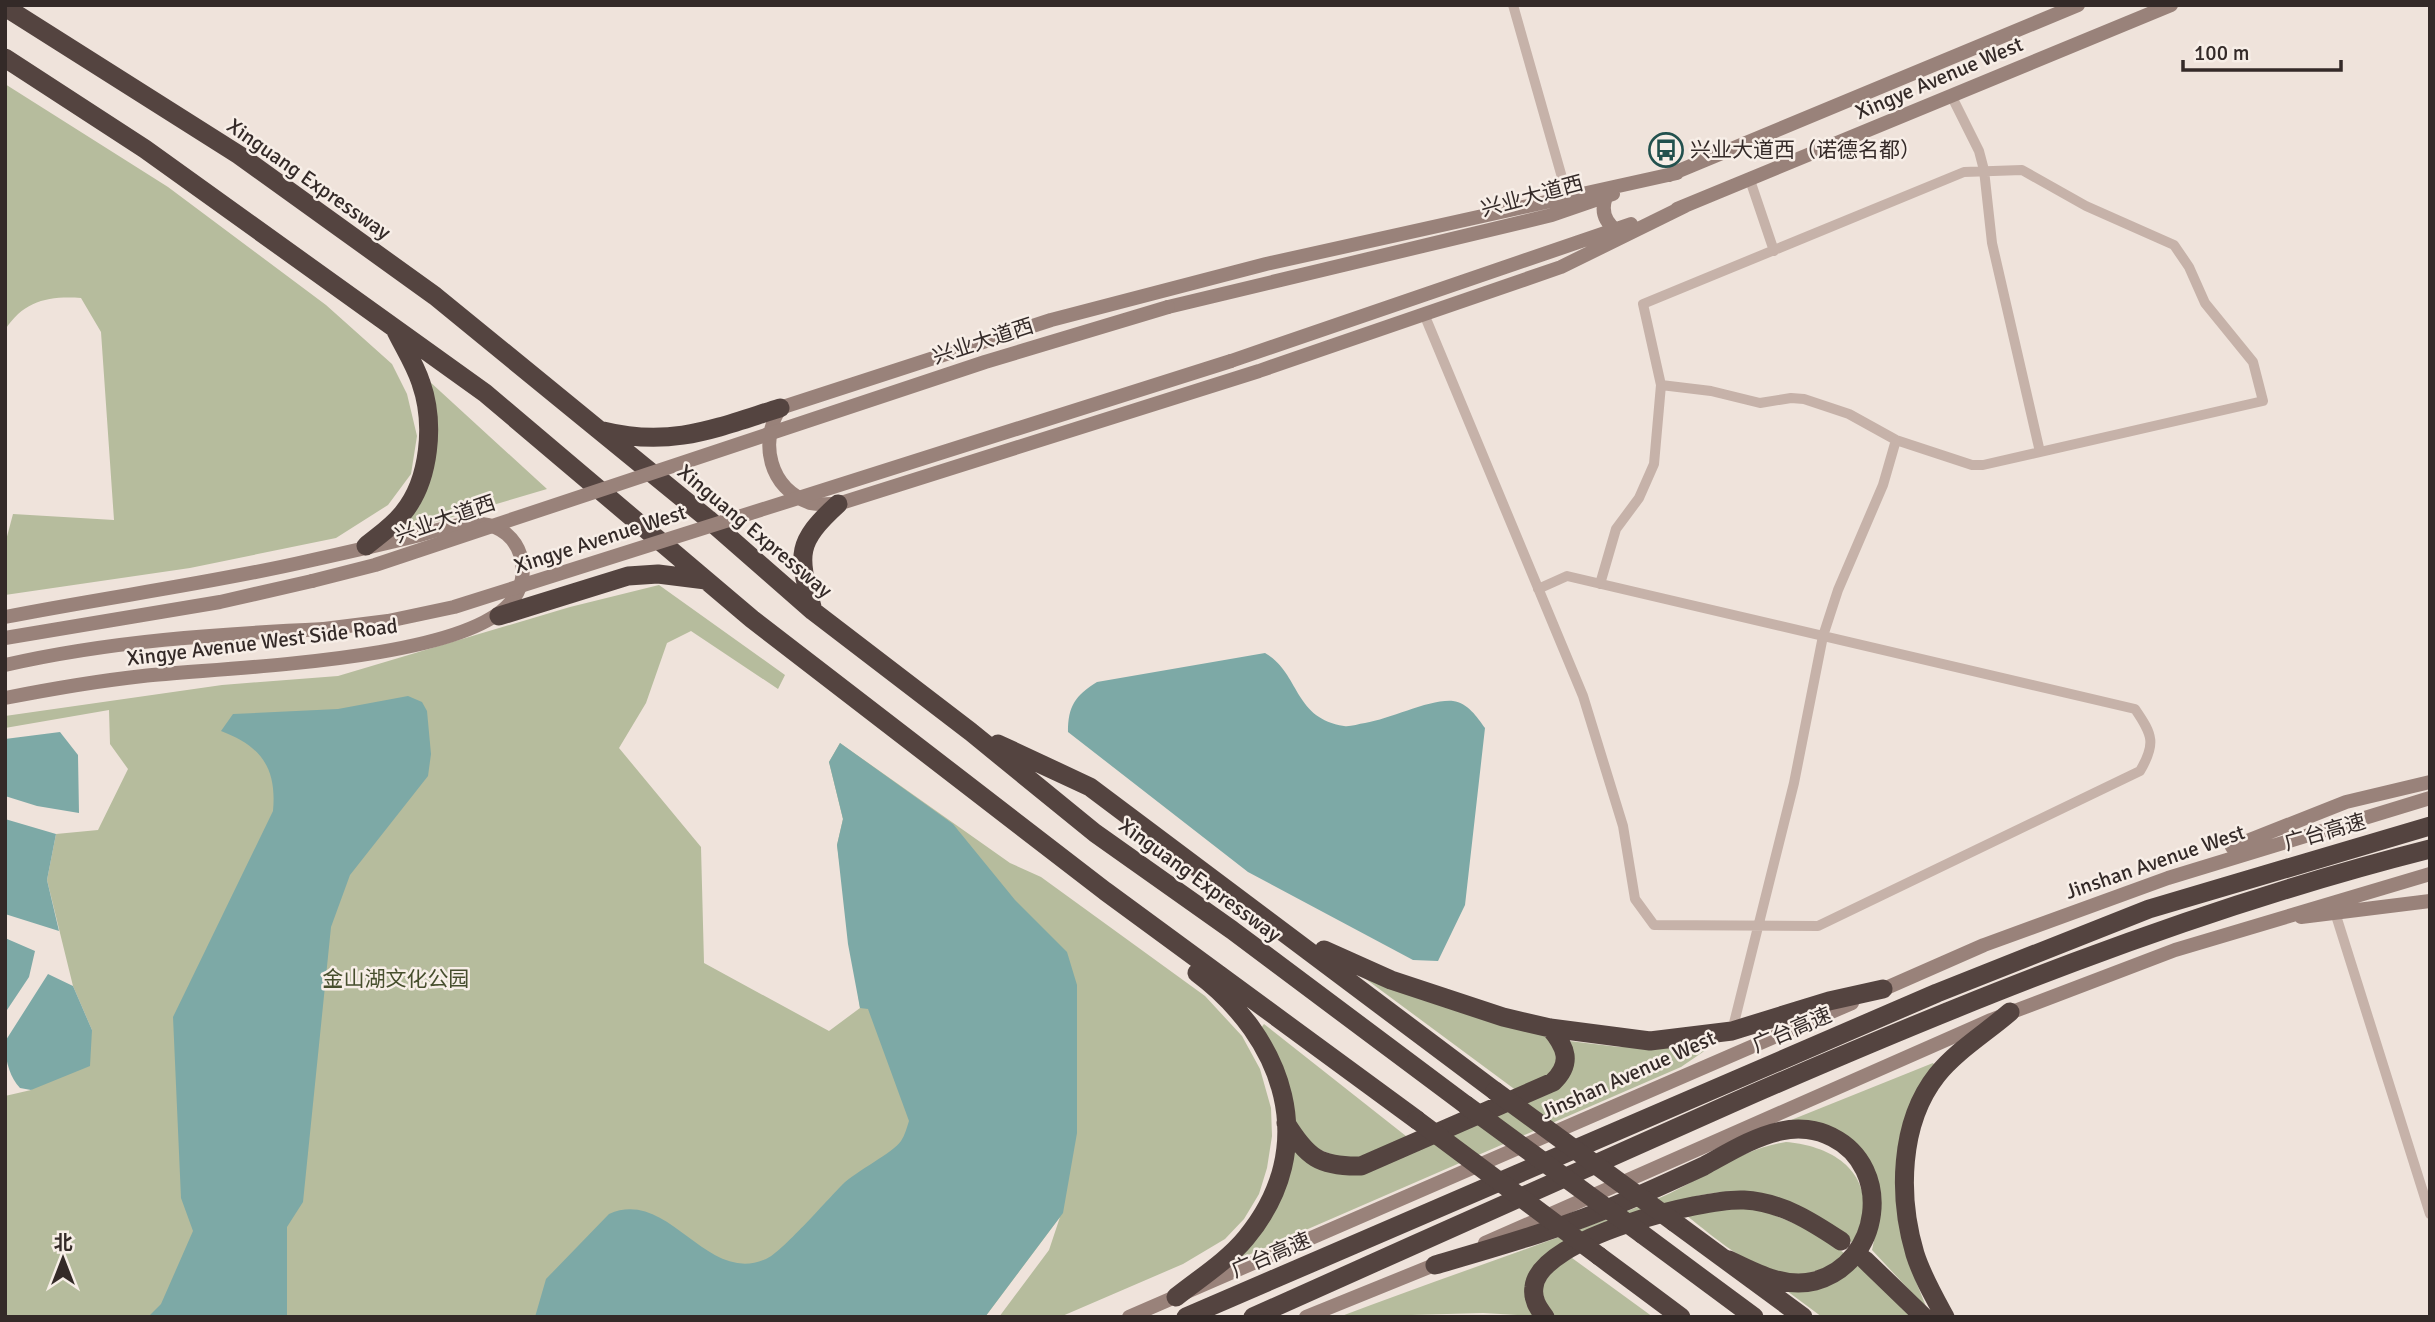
<svg xmlns="http://www.w3.org/2000/svg" width="2435" height="1322" font-family="Signika,'Noto Sans SC',sans-serif">
  <style>
    .green { fill: #b6bc9d }
    .water { fill: #7da9a6 }
    .lines { fill: none; stroke-linecap: round; stroke-linejoin: round }
    .street { stroke: #c6b2a9; stroke-width: 10 }
    .secondary { stroke: #99827a; stroke-width: 14 }
    .highway { stroke: #544440; stroke-width: 19 }
    .secondary-bridge { stroke: #99827a; stroke-width: 14 }
    .highway-bridge { stroke: #544440; stroke-width: 19 }
    .labels { text-anchor: middle; dominant-baseline: central; stroke-width: 5; stroke-linejoin: round; paint-order: stroke }
    .street-label { font-size: 21px; fill: #342a28; stroke: #f7eee7 }
    .poi-label { font-size: 21px; fill: #342a28; stroke: #f7eee7; text-anchor: start }
    .park-label { font-size: 21px; fill: #474f2e; stroke: #f7eee7 }
  </style>
  <rect width="100%" height="100%" fill="#efe3db"/>
  <path class="green" d="M5,84l163,103 158,118 66,59 15,30 10,42 -6,38 -23,31 -52,33 -146,30 -185,27v-51l8,-30 101,6 -13,-188 -20,-34c-34,-2 -57,3 -76,32z
    M429,381l118,108 -152,45 25,-29z
    M659,585l126,90 -7,14 -87,-58 -24,12 -21,60 -27,45 82,99 3,116 125,68 31,-23 -23,-163 6,-26 -14,-57 11,-19 170,120 31,14 164,119 37,40 18,33 11,39 1,28 -5,32 -8,26 -15,25 -19,20 -42,25 -123,53h-61l50,-67 11,-33 -75,100h-980v-221l26,-6 61,-60 -19,-44 -26,-106 9,-46 42,-4 30,-61 -18,-25 -1,-34 -104,18v-12l217,-31 116,-9 232,-69z
    M1359,974l184,60 17,19 -8,22 -35,16z
    M1264,1024l147,116 -63,21 -42,-17 -14,-25 -31,-91z
    M1569,1041l50,6 97,-4 -35,24 -449,195 60,-118 35,26 236,-88z
    M1933,1063l3,4 -30,46 9,166 12,30 -55,-59 6,-28 -1,-19 -40,-60 -61,-17z
    M1786,1142c36,3 77,20 78,64 0,12 -7,26 -10,38 -25,-18 -79,-48 -111,-52 -57,-6 -142,41 -196,64l-14,60 -50,-3 -144,4c105,-40 212,-75 316,-117 44,-18 83,-51 131,-58z
    M1754,1207l69,28 23,20c-61,46 -109,0 -159,-39l8,-6z
    M1572,1258l81,59h-98l-5,-3 -9,-24c7,-16 15,-25 31,-32z
    M1857,1262l59,55h-94l-39,-29z"/>
  <path class="water" d="M1265,653c35,20 28,65 79,73 6,1 14,-2 21,-3 26,-4 64,-24 88,-22 15,2 24,16 32,27l-20,177 -27,56 -25,-1 -165,-88 -180,-140c0,-26 7,-36 29,-50z
    M408,696l14,6 5,9 4,43 -3,22 -78,99 -19,52 -28,275 -16,25v90h-139l13,-13 32,-73 -12,-33 -8,-181 100,-206c4,-43 -12,-65 -52,-80l12,-17 105,-5z
    M60,732l18,23 1,58 -42,-7 -32,-10v-57z
    M840,743l113,81 62,76 52,52 10,33v148l-14,80 -78,104h-450l11,-38 63,-65c60,-27 97,72 157,45 15,-6 61,-59 76,-74 14,-14 51,-32 59,-44 4,-6 6,-14 8,-20l-41,-112 -8,-1 -12,-64 -11,-99 6,-26 -14,-57z
    M5,819l51,15 -9,46 12,51 -54,-17z
    M5,938l30,13 -6,26 -24,36z
    M48,974l25,12 19,44 -2,36 -59,24 -11,-2c-11,-12 -16,-31 -14,-48z"/>
  <g class="lines">
    <path class="street" d="M1513,5l54,190
      M1951,95l28,56 5,19 8,73 48,209
      M1750,180l24,71
      M1424,314l159,382 40,130 12,73 19,26 164,1 322,-155c16,-27 13,-36 -5,-62l-568,-133 -29,13
      M1600,584l16,-55 23,-31 15,-34 7,-79 50,6 49,12 31,-5 13,1 45,15 47,26 76,25h11l280,-64 -10,-39 -48,-59 -16,-36 -15,-22 -88,-39 -64,-36 -58,2 -321,132 18,81
      M2333,906l97,308
      M1732,1031l62,-248 29,-147 15,-46 45,-105 13,-45"/>
    <path class="secondary" d="M1677,173l-411,91 -215,56 -271,88c-21,35 -11,80 30,95 8,2 19,1 28,1l421,-133 302,-104 124,-61
      M1669,175l409,-170
      M1606,197c-5,13 -2,24 10,33
      M1677,209l494,-204
      M1168,307l384,-92 61,-21
      M1231,361l400,-137
      M5,617c101,-20 203,-33 303,-56 36,-8 72,-16 108,-25 22,-6 43,-14 66,-12 40,4 53,52 28,79 -51,59 -286,64 -367,73 -46,5 -92,13 -138,22
      M5,638l215,-36 92,-21
      M5,665c105,-24 212,-31 319,-36
      M2232,847l114,-45 84,-20
      M2301,917l129,-16
      M1877,992l107,-47 184,-67 262,-80
      M1485,1243l506,-223 184,-70 255,-76
      M1129,1317l723,-314
      M1306,1317l138,-56"/>
    <path class="highway" d="M5,7l234,148 196,141 273,223 105,92 158,121 124,101 137,97 234,175
      M5,58l140,91 340,244 267,226 353,272 312,229
      M603,431c68,17 113,-3 177,-23
      M366,546c12,-10 27,-20 37,-33 27,-33 32,-90 18,-130 -6,-19 -18,-37 -26,-54
      M813,611c-14,-55 -20,-66 25,-107
      M499,616l129,-40 30,-2 48,6
      M998,744l92,43 405,304
      M1324,950l67,30 112,37 47,11 100,13 82,-10 97,-30 54,-12
      M1286,1123c21,34 33,44 75,43l192,-84c20,-19 13,-35 -3,-54
      M1674,1222l129,95
      M1642,1234l112,83
      M1599,1256l82,61
      M1865,1260l59,57
      M1435,1265c65,-19 129,-37 191,-64 26,-11 52,-23 78,-35 24,-13 49,-29 77,-35 17,-4 36,-2 51,6 62,31 49,126 -17,144 -30,8 -59,-8 -86,-21
      M1176,1297c24,-19 51,-36 70,-59 76,-92 38,-200 -49,-265
      M1186,1317l751,-324 212,-84 281,-83
      M1253,1317c159,-71 318,-143 477,-213 228,-100 458,-194 700,-255
      M1545,1317c-7,-9 -13,-18 -11,-30 5,-49 168,-89 210,-87 37,2 67,21 97,41
      M1945,1317c-11,-20 -23,-41 -30,-63 -17,-57 -16,-131 22,-179 19,-24 50,-43 73,-63"/>
    <path class="secondary-bridge" d="M312,581l63,-16 610,-203 183,-55
      M324,629l64,-8 66,-14 777,-246"/>
    <path class="highway-bridge" d="M1495,1091l179,131
      M1466,1105l176,129
      M1417,1120l182,136"/>
  </g>
  <defs>
    <g id="bus-ring" transform="scale(1.75)"><circle r="9.5" fill="#f7eee7" stroke="#22514e" stroke-width="1.5"/><path d="M-5-6H5V4H4V6H2V4H-2V6H-4V4H-5ZM-3.5-4V0h7V-4ZM-3.5 1.2v1.5H-2V1.2ZM2 1.2v1.5H3.5V1.2Z" fill="#22514e"/></g>
  </defs>
  <g fill-rule="evenodd">
    <use href="#bus-ring" x="1666" y="150"/>
  </g>
  <g class="labels">
    <g class="street-label">
      <text transform="translate(1939 78) rotate(-23)">Xingye Avenue West</text>
      <text transform="translate(309 179) rotate(35)">Xinguang Expressway</text>
      <text transform="translate(1532 196) rotate(-15)">兴业大道西</text>
      <text transform="translate(983 341) rotate(-18)">兴业大道西</text>
      <text transform="translate(445 519) rotate(-19)">兴业大道西</text>
      <text transform="translate(755 531) rotate(40)">Xinguang Expressway</text>
      <text transform="translate(600 539) rotate(-18)">Xingye Avenue West</text>
      <text transform="translate(262 642) rotate(-7)">Xingye Avenue West Side Road</text>
      <text transform="translate(2325 832) rotate(-16)">广台高速</text>
      <text transform="translate(2155 862) rotate(-19)">Jinshan Avenue West</text>
      <text transform="translate(1200 880) rotate(36)">Xinguang Expressway</text>
      <text transform="translate(1792 1030) rotate(-23)">广台高速</text>
      <text transform="translate(1628 1075) rotate(-24)">Jinshan Avenue West</text>
      <text transform="translate(1271 1255) rotate(-23)">广台高速</text>
    </g>
    <g class="poi-label">
      <text x="1690" y="150">兴业大道西（诺德名都）</text>
    </g>
    <g class="park-label">
      <text x="396" y="979">金山湖文化公园</text>
    </g>
  </g>
  <rect width="2435" height="1322" fill="none" stroke="#342a28" stroke-width="14"/>
  <g transform="translate(63 1259)" stroke="#f7eee7" stroke-width="5" paint-order="stroke">
  <path d="M0-5L12 26L0 18L-12 26Z" fill="#342a28"/>
  <text y="-10" font-size="19" font-weight="bold" text-anchor="middle" fill="#342a28">北</text>
  </g>
  <path d="M2183 60v10h158v-10" fill="none" stroke="#342a28" stroke-width="3.5"/>
  <text x="2194" y="60" font-size="21" fill="#342a28" stroke="#f7eee7" stroke-width="5" paint-order="stroke">100 m</text>
</svg>
